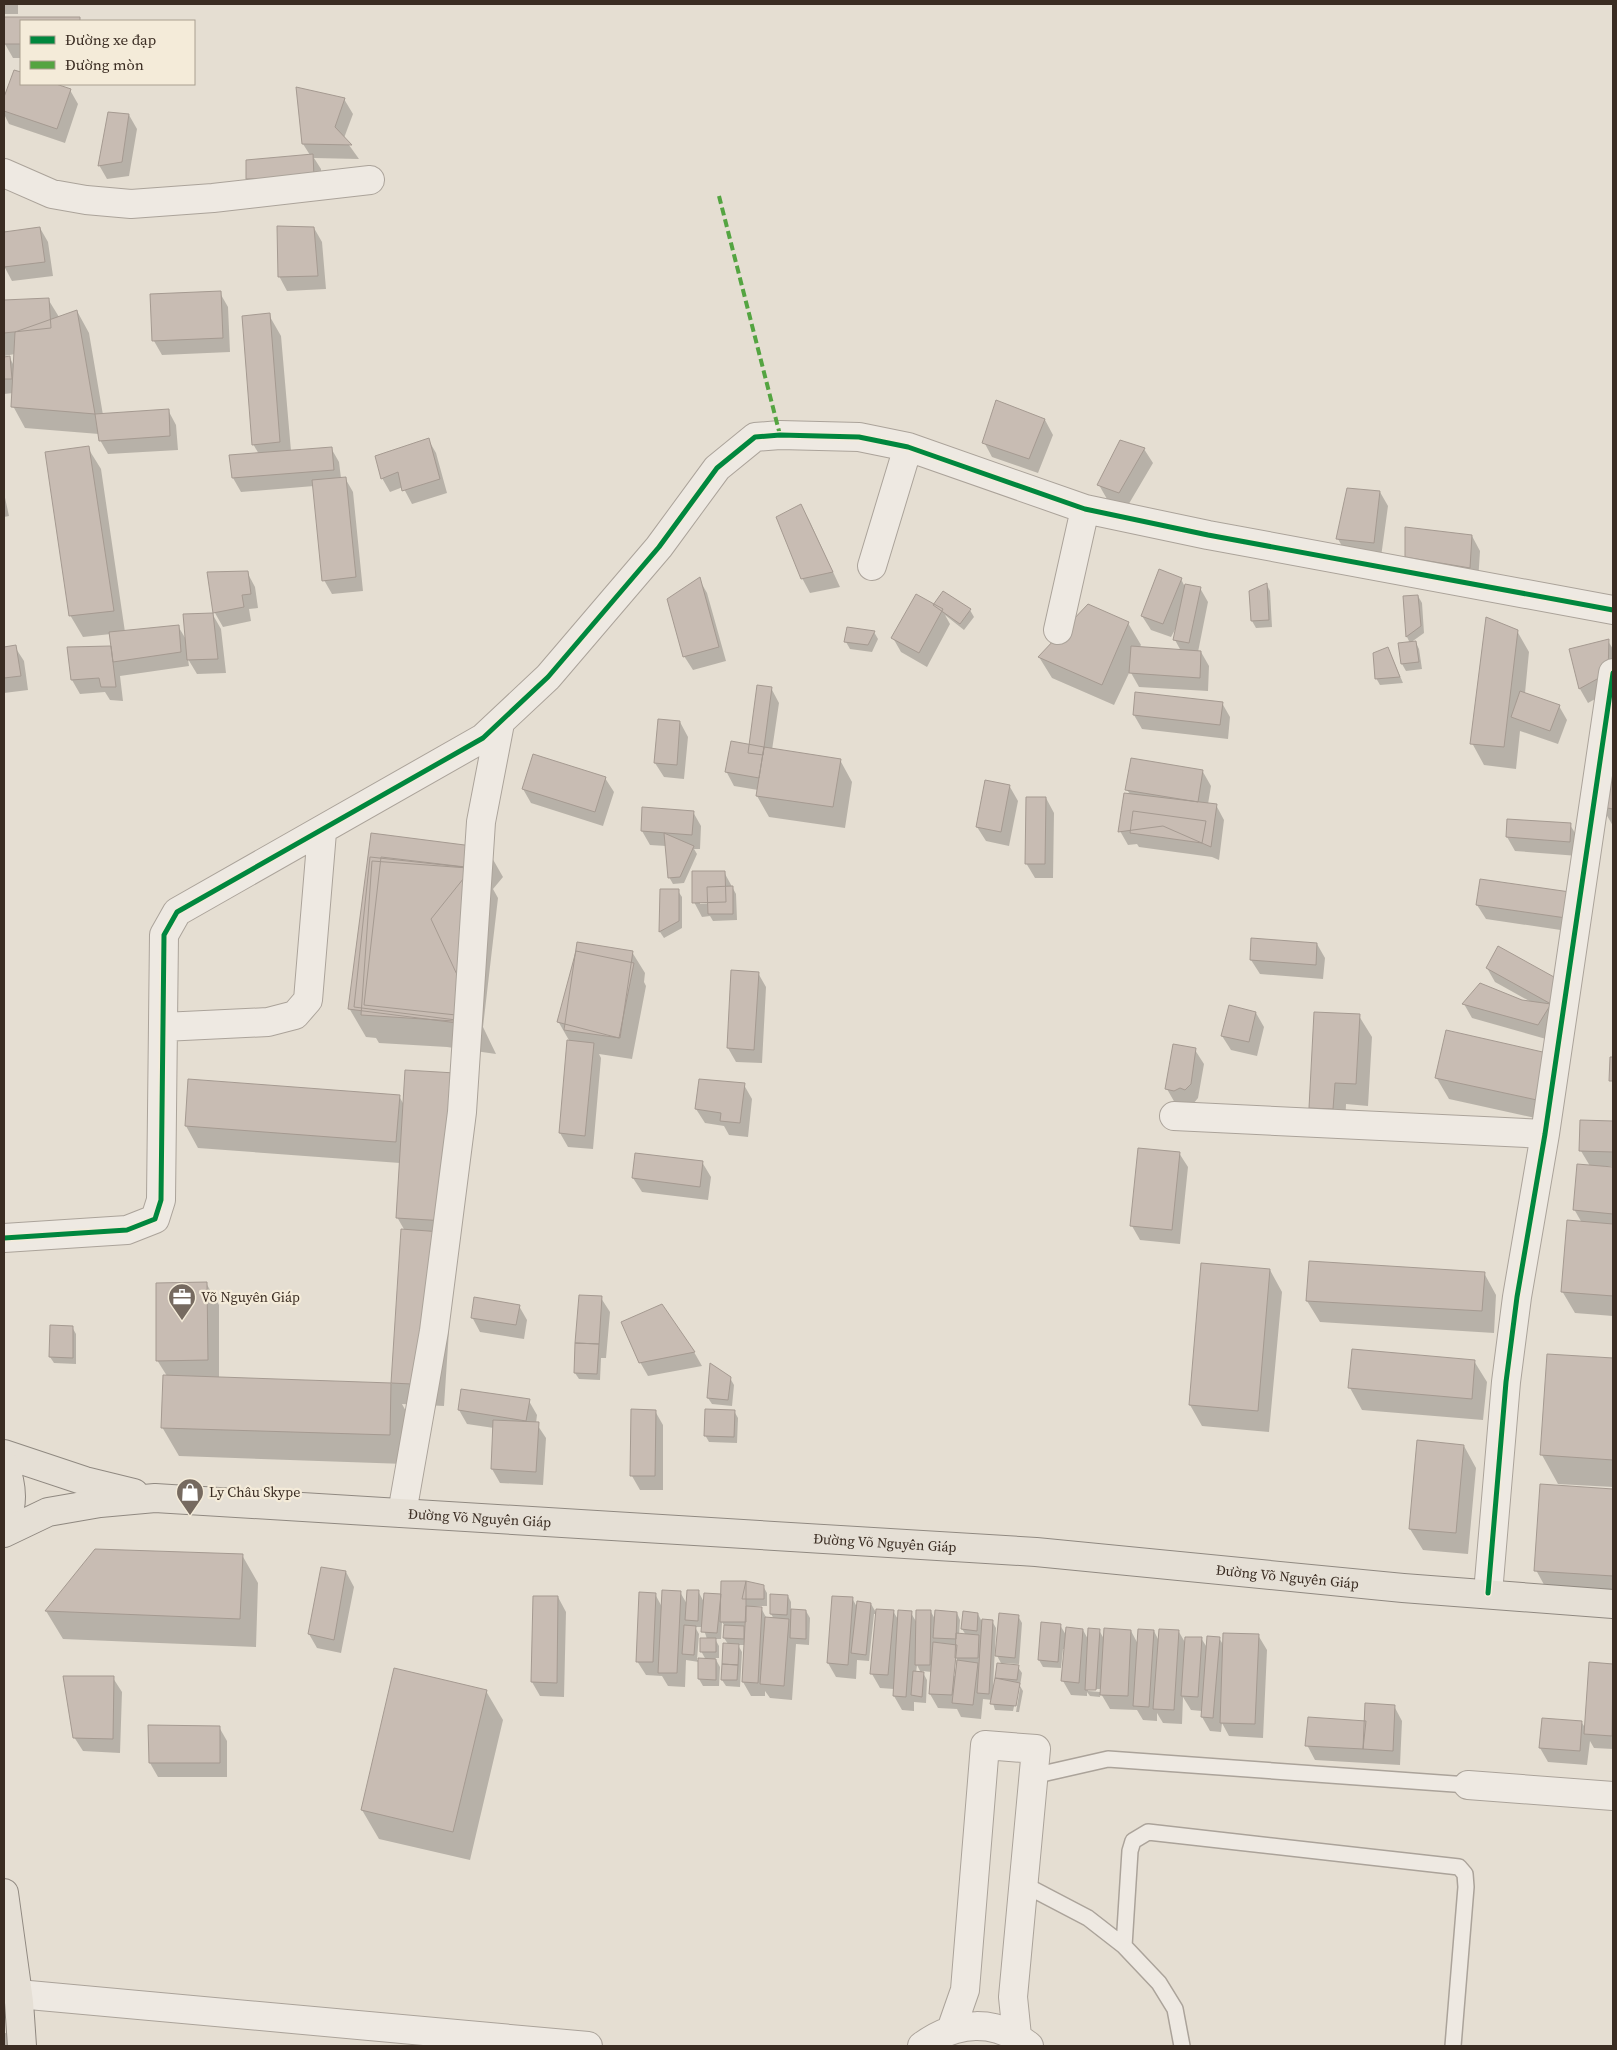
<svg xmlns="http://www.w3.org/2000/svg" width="1617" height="2050" font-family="'Source Serif 4',serif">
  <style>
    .shadow { fill: #0003; fill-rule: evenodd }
    .building { fill: #c8bcb3; stroke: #a59a91 }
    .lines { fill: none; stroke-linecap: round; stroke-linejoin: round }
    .lane-casing { stroke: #aba39a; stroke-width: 18 }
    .street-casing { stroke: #aba39a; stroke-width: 30 }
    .primary-casing { stroke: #908981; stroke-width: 30 }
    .lane { stroke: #eee9e2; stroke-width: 15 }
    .street { stroke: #eee9e2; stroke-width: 28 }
    .primary { stroke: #e5dfd5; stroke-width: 28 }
    .quiet { stroke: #54a441; stroke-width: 4; stroke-dasharray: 8 4; stroke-linecap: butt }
    .cycleway-casing { stroke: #f4ebd9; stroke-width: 8 }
    .cycleway { stroke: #00873e; stroke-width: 5 }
    .labels { text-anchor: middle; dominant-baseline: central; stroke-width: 4.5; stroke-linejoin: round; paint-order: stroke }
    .poi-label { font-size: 14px; fill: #3a2c22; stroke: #f4ebd9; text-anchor: start }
    .street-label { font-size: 14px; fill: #3a2c22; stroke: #f4ebd9 }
  </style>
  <rect width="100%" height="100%" fill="#e5ded2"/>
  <path class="shadow" d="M4,4h14v10h-14z
    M4,18h75l1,3h-59v37h-8l-8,-14z
    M14,71l7,2v11h31l18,6 8,14 -13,39 -56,-19 -5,-10v-13z
    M344,99l9,15 -9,24 15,21 -45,-1 7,11v22l-65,2 -9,-15 63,-23 -7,-11z
    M129,115l8,14 -8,47 -22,3 -8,-14z
    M40,228l8,14 5,34 -41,5 -8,-15v-33z
    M314,228l8,14 4,47 -39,2 -8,-15z
    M220,293l8,14 2,45 -68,3 -8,-14 -2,-46z
    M48,299l11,18 18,-6 12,22 14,82 65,-5 8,15 2,25 -70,4 -8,-14 -1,-6 -74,-6 -12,-22v-13l-9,1v-36h6l4,8 1,-12 -11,2v-55z
    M269,315l12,21 10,115 40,-3 8,14 2,16h4l8,14 10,99 -31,3 -8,-14 -10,-94 -73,6 -8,-14 26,-24 -6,-10z
    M997,402l48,18 8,15 -15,38 -46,-16 -8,-15z
    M428,439l8,14 11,40 -35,11 -9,-17 -13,5 -8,-14z
    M1121,441l23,8 9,14 -26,44 -20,-8 -8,-14z
    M88,448l13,21 24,163 53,-6 9,15 26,-26 8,14 5,44 -29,1 -9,-15 1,7 -69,10 3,25 -13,-1 -5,-8 -25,2 -8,-14 -3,-32 43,-1 -1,-13 -28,3 -13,-22z
    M1380,492l8,14 -7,51 -35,-4 -8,-14z
    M4,493l5,23 -5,1z
    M801,506l8,14 31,67 -30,6 -8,-15z
    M1472,536l8,15 -2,31 -64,-11 -8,-15z
    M247,572l8,15 3,21 -9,1 2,12 -28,6 -8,-14 -7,-40z
    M699,579l8,14 19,68 -33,9 -9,-14z
    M1181,579l3,6 16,3 8,14 -10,50h3l8,14 -1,25 -69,-4 -9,-16 -16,34 -62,-27 -13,-21 89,-34 13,22 -2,3 42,3 -6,-11 2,-14 -6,11 -20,-7 -9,-14z
    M1267,585l3,6 2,36 -16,1 -4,-7z
    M1418,596l4,7 2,30 -14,10 -3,-6 -3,-40z
    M934,605l36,5 4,7 -10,13 -19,-15 5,9 -23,43 -26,-15 -8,-14z
    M1517,631l12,21 -4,41 34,13 8,14 -9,24 -38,-13 -4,38 -32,-4 -12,-22z
    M874,632l4,7 -6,13 -22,-3 -4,-7z
    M1608,641l5,8v40l-25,14 -8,-14 -10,-39z
    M1416,643l3,6 3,20 -16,2 -4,-7 -2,-20z
    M15,647l9,14 4,29 -24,3v-45z
    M1391,655l12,28 -23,2 -4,-7z
    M771,688l8,15 -7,47 68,10 12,22 -7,46 -76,-11 -12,-21 1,-6 -24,-4 -8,-15 24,-25z
    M1222,703l8,14 -2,22 -86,-10 -8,-14z
    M680,722l8,15 -4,42 -20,-2 -9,-14z
    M1613,764v62l-11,-19z
    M1203,772l8,14 -3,18 8,1 8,15 -5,40 -7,-3 -73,-10 -2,-3 -9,1 -8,-14 10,-37 -3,-4z
    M605,778l9,14 -11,34 -72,-23 -8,-14z
    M1010,787l8,14 -9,45 -23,-5 -9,-14z
    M1046,798l8,15 -1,65h-18l-9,-15z
    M693,812l8,14 -1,23h-6l3,5 -13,29 -11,1 -4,-7 -3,-31 -16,-1 -8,-14z
    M1508,820l62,5 9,14 -1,17 -63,-5 -8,-14z
    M487,849l16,28 -10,12 5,9 -15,129 13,27 -49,-7 -68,-4 -3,-5 -10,-1 -17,-29z
    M724,872l12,22 1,26 -24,1 -3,-5 -8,1 -8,-15zM700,901l14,2 -14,1z
    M661,890l17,1 4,6v31l-18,10 -4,-6z
    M1569,893l5,39 -88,-13 -9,-14z
    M1317,944l8,14 -2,21 -63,-5 -9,-14z
    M632,952l13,21 -1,9 2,4 -14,73 -33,-5 2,4 -8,91 -25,-2 -8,-14 10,-91 -12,-21z
    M1487,968l75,15 -16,56 -74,-21 -8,-14 69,-1 -38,-21z
    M758,973l8,14 -4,76 -26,-1 -8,-14z
    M1256,1013l8,14 -7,29 -26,-6 -9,-14z
    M1359,1016l13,21 -4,69 -22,-2 -1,27 -22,-2 -12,-21z
    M1195,1050l9,14 -6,34 -5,6 -4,-2 -7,2 -7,-1 -8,-14z
    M1547,1054l2,67 -100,-22 -13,-22z
    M744,1085l8,14 -4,38 -19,-2 -5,-9 -19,-3 -9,-14z
    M399,1096l5,9 50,150 -10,151 -42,-2 5,9 -2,51 -226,-8 -17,-29 5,-51 -10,-16 49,-77 13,22v73l173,6 10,-153h3l-8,-14 3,-54 -202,-15 -12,-22z
    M1582,1121l31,1v44h-8l-1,2 9,1v147l-38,-3 -13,-22 20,-68 -8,-14 16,-43 -9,-15z
    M1179,1153l9,14 -8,77 -40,-4 -8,-14z
    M702,1162l9,15 -3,23 -66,-8 -9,-14z
    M1270,1270l12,22 -13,140 -67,-6 -12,-21z
    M1484,1273l12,22 -2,38 -174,-11 -13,-21z
    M601,1298l9,14 -4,46h-5l-1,22 -21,-1 -4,-6z
    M519,1306l8,14 -3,19 -44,-7 -8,-15z
    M662,1306l32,46 8,14 -54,10 -8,-14z
    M72,1327l4,7v30l-22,-1 -4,-6z
    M1548,1355l65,5v127l-55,-3 -16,-29z
    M1474,1361l13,21 -4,38 -121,-10 -12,-22z
    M730,1378l4,7 -2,21 -20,-2 -4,-6z
    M529,1401l8,14 -1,8 10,15 -3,47 -43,-2 -8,-14 2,-41 -27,-4 -8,-14z
    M655,1411l8,14v65h-23l-8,-14z
    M734,1411l4,7 -1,25 -28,-1 -4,-7z
    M1464,1446l12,22 -8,86 -45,-4 -13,-21z
    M1541,1485l72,5v106l-65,-4 -12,-22z
    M96,1550l146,5 16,28 -2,64 -193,-8 -17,-28z
    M346,1572l8,15 -13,66 -24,-5 -8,-14z
    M763,1586l4,7v13h-14l-1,2h9l6,11h7l-3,-5 17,-18 3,6v9h15l4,7 -1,27 -13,-1 -4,56 -22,-2 -5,-7v5h-14l-8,-14 2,-37h-7l4,7 -2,35 -14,-1 -4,-6 6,-36 -4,-6 1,-11 -3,-5 -1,17h-6l4,7v12h-4l5,9 -1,19h-16l-4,-7v-17l-13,-2 -1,27 -17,-1 -6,-10 -16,-1 -9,-14 18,-67 7,13 18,-15 7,12 11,-13 6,11 18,-7zM695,1627h8l4,12 -6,12 5,9h-9l2,-26z
    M558,1597l8,15 -2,85 -24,-1 -8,-14z
    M833,1597l19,1 5,9 14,-3 6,10 16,-3 6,10 12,-8 6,10 14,-11 4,7 22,-6 3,7 -1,15h7l-4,-6 16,-15 3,6 11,1 4,7 -3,59h1l4,-23 4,1 -7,-13h2l21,-36 4,7 -3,41 -16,-1v2l15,2 4,6 -2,13 3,5 -4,21h-3l4,-24h-2l-5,23 -18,-1 -3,-10 -9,-1 -2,20 -20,-2 -4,-8 -19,-1 -8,-14 2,-22 -10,-1 5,9 -1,23 -12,-1v9l-12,-1 -8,-14v-7l-14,-1 -8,-14 5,-60h-3l-5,47 -12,-1 -1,19 -20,-2 -8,-14zM955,1657h2l-2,19 -2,-1zM917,1665l4,8h-5z
    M1060,1625l6,10 17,-5 6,11 10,-11 5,9 27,-8 7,13 16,-13 5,10 20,-9 7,12 15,-6 7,11 11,-11 5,8 34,-11 9,15 -4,88 -34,-2 -7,-13 -1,9 -11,-1 -8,-14v-6l-11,-1 -8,-13 -1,27 -19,-1 -6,-10v8l-14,-1 -6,-10 -27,-1 -10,-17 3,-3h-15v2l12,1v5l-10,-1 -3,-4v4l-16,-1 -8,-14 2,-32h-2l-2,19 -18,-1 -4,-7z
    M1590,1663l23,2v84l-19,-1 -4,-7 -3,24 -39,-3 -8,-14 42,-25 4,6z
    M113,1678l9,14 -2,61 -37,-2 -9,-14z
    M486,1691l17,29 -33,140 -91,-21 -17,-29z
    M1394,1706l8,15 -2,44 -85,-5 -8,-15 59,-22z
    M219,1727l8,14v36h-69l-8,-14z
    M4,2033h3l8,13h-11z"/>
  <path class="building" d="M4,17h76v4h-59v23h-17z
    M14,70l7,2v12h35l15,5 -14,40 -53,-18v-14z
    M296,87l49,11 -10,29 17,18 -50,-1z
    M108,112l21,2 -7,48 -24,4z
    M313,154l1,23 -68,2v-19z
    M277,226l37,1 4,49 -40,1z
    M40,227l5,35 -41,5v-35z
    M221,291l2,47 -71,3 -2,-47z
    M49,298l2,30 -47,5v-33z
    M77,310l18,104 -84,-7 4,-75z
    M270,313l10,129 -28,3 -10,-129z
    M10,356l2,23h-8v-22z
    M996,400l49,19 -16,40 -47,-16z
    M169,409l1,27 -71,5 -4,-27z
    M429,438l11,41 -38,12 -4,-19 -17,7 -6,-23z
    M1120,440l25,8 -26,45 -22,-8z
    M89,446l25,165 -45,5 -24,-164z
    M332,447l2,23 -102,8 -3,-23z
    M346,477l10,100 -34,4 -10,-101z
    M1347,488l33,3 -6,52 -38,-4z
    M801,504l32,68 -32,7 -25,-62z
    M1405,527l67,8 -2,33 -65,-11z
    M1159,569l23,9 -19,46 -22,-8z
    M248,571l3,23 -9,1 2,12 -31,6 -6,-41z
    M700,577l19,70 -36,10 -16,-58z
    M1267,583l2,37 -18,1 -2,-30z
    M1185,584l16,3 -12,56 -16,-3z
    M943,591l28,18 -11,15 -27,-19z
    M916,594l27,15 -24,44 -28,-15z
    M1418,595l3,31 -15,11 -3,-41z
    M1088,604l41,18 -27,63 -64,-28z
    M213,613l5,46 -31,1 -4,-46z
    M1486,617l32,13 -14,117 -34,-3z
    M179,625l2,27 -68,10 -4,-30z
    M847,627l28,4 -7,14 -24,-3z
    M1609,639l-1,34 -29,16 -10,-40z
    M1416,641l3,21 -18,2 -3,-21z
    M16,645l5,31 -17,2v-31z
    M111,646l5,41h-15l-2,-9 -28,2 -4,-33z
    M1131,646l70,5 -1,27 -71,-5z
    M1388,647l12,30 -25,2 -2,-26z
    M757,685l15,2 -9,68 -15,-2z
    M1520,691l40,14 -10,26 -39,-14z
    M1135,692l88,10 -3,23 -87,-10z
    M658,719l22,2 -3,44 -23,-2z
    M731,741l33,6 -5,31 -34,-6z
    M764,747l77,12 -8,48 -77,-11z
    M533,754l73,23 -11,35 -73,-23z
    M1131,758l72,12 -5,32 -73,-12z
    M1613,763v46l-12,-2z
    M985,780l25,5 -9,47 -25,-5z
    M1124,793l93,11 -6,43 -48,-21 -45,6z
    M1026,797h20l-1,67h-20z
    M642,807l52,4 -2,24 -51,-4z
    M1133,811l73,10 -4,22 -72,-10z
    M1507,819l64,4 -1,19 -64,-5z
    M371,833l117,15 -57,71 50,107 -133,-17z
    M664,833l30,13 -14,31 -12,1z
    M370,857l111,12 -17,152 -110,-14z
    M381,857l101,12 -17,147 -101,-11z
    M372,861l96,7 -14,153 -93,-6z
    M692,871h33l1,31 -34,1z
    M1480,879l90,13 -4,26 -90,-13z
    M733,886v28h-25l-1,-27z
    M660,889h19v32l-20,11z
    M1251,938l66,5 -1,22 -66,-5z
    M577,942l56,9 -13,87 -56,-8z
    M1498,946l65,36 -12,22 -65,-36z
    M576,951l58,12 -15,75 -62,-16z
    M731,970l28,2 -5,78 -27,-2z
    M1480,983l42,17 29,4 -13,21 -76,-21z
    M1229,1005l27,7 -7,30 -28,-6z
    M1314,1012l46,2 -4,70 -21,-1 -2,26 -24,-1z
    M1446,1030l101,23 -10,47 -102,-22z
    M567,1040l27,3 -9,93 -26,-3z
    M1173,1044l23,4 -5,36 -6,6 -5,-2 -6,3 -9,-2z
    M1610,1057h3v24h-4z
    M405,1070l50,3 -9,148 -50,-3z
    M188,1079l212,16 -4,47 -211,-16z
    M699,1079l46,4 -5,40 -20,-2 1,-8 -26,-4z
    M1580,1120l33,1v31l-34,-1z
    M1138,1148l42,4 -8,78 -42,-4z
    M635,1153l68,8 -3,26 -68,-9z
    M1577,1164l36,3v47l-40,-4z
    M1567,1220l46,4v72l-52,-4z
    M401,1229l41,3 -10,153 -41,-2z
    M1309,1261l176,11 -3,39 -176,-10z
    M1201,1263l69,6 -12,142 -69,-6z
    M207,1282l1,78 -52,1v-78z
    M579,1295l23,1 -3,48 -24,-1z
    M474,1297l46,8 -4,20 -45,-7z
    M662,1304l33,48 -56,11 -18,-41z
    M50,1325l23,1v32l-24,-1z
    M575,1343l24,1 -2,30 -23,-1z
    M1352,1349l123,11 -3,39 -124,-11z
    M1547,1354l66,4v102l-73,-5z
    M710,1363l21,14 -3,23 -21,-2z
    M163,1375l228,8 -1,52 -229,-7z
    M461,1389l69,10 -4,22 -68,-11z
    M631,1409l25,1 -1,66h-25z
    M705,1409l30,1 -1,27 -30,-1z
    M493,1420l46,2 -3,50 -45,-3z
    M1417,1440l47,5 -8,88 -47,-4z
    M1540,1484l73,5v87l-79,-5z
    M95,1549l148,5 -3,65 -195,-8z
    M321,1567l25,4 -12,69 -26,-6z
    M721,1581h25v41h-26z
    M746,1581l18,4v14h-22z
    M662,1590l19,1 -4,82h-19z
    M687,1590h12l-1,31 -13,-1z
    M639,1592l17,1 -3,69h-17z
    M704,1593l17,1 -4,39 -16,-1z
    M770,1594l18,1 -1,20 -17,-1z
    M533,1596h25l-1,87 -26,-1z
    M832,1596l21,1 -5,68 -21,-2z
    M857,1601l14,2 -5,52 -15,-2z
    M746,1606l16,1 -4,76 -16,-1z
    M791,1609l15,1v29l-16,-1z
    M876,1609l18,1 -6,65 -18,-1z
    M898,1610l14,1 -6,86 -13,-1z
    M916,1610h15l-1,55h-15z
    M935,1610l22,2 -1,27 -23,-1z
    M963,1611l15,2 -1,18 -16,-2z
    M999,1613l20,2 -4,43 -20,-2z
    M765,1617l24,2 -5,67 -24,-2z
    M982,1619l11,1 -4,74 -12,-1z
    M1041,1622l20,2 -3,38 -20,-2z
    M684,1625l12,1 -2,29 -12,-1z
    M724,1625l20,1v13l-21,-1z
    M1066,1627l17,2 -4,54 -18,-2z
    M1088,1628l12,1 -4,61h-11z
    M1104,1628l27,2 -3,66 -28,-1z
    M1138,1629l16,1 -5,77 -16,-1z
    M1159,1629l20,1 -5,80 -21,-1z
    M956,1633l23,2 -1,23h-23z
    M1223,1633l36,1 -4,90 -35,-1z
    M1207,1636l13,1 -7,81 -12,-1z
    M1185,1637h17l-4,60 -17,-1z
    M700,1638h16v14h-16z
    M933,1642l24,3 -5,50 -23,-1z
    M723,1643l16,1 -1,21 -16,-1z
    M698,1658l18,1v21l-18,-1z
    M957,1660l21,3 -5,42 -21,-2z
    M1589,1662l24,2 -1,72 -28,-2z
    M997,1663l22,2 -2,15 -22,-2z
    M722,1664l16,1 -1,15h-16z
    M394,1668l93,22 -34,142 -92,-22z
    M913,1671l11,1 -2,25 -11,-2z
    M63,1676h51l-1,63 -40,-1z
    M995,1678l25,5 -4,23 -26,-2z
    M1365,1703l30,2 -2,46 -30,-2z
    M1308,1717l58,4 -3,28 -58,-3z
    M1542,1718l40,3 -2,30 -41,-3z
    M148,1725l72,1v37h-71z"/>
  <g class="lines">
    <g class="lane-casing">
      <path id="lane" d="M1033,1776l75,-17 360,26
        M1023,1884l65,34 36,28 35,37 16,26 7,37
        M1124,1946l6,-95 3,-10 15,-9 311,35 6,7 1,13 -13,159"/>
    </g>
    <g class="street-casing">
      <path id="street" d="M4,173l48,21 34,6 45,4 82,-6 157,-18
        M872,566l36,-119
        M1058,630l27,-121
        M163,1027l105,-5 27,-7 13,-15 14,-168
        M1174,1116l371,18
        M4,1238l123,-8 28,-11 6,-19 3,-265 13,-23 306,-174 65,-61 111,-130 58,-79 38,-31 25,-2 79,2 49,10 177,62 123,26 405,75
        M402,1513l32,-182 28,-219 19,-290 19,-99
        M1488,1593l18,-211 11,-85 28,-163 68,-461
        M1468,1785l145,11
        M18,1994l570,52
        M951,2030l14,-40 20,-245 51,4 -23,248 4,39
        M922,2046c34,-25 73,-28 107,0"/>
    </g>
    <g class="primary-casing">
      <g id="primary">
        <path d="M4,1454l81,27 49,12"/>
        <path d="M4,1464c8,20 11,40 0,60"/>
        <path id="s1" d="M4,1533l44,-21 52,-9 55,-5 881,54 367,36 210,16"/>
        <path d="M4,1893l15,109 3,44"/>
      </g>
    </g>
    <use href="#lane" class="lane"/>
    <use href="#street" class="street"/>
    <use href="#primary" class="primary"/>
    <path class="quiet" d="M719,196l61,239"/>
    <g class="cycleway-casing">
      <path id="cycleway" d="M4,1238l123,-8 28,-11 6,-19 3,-265 13,-23 306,-174 65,-61 111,-130 58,-79 38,-31 25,-2 79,2 49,10 177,62 123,26 405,75
        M1488,1593l18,-211 11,-85 28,-163 68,-461"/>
    </g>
    <use href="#cycleway" class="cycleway"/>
  </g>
  <defs>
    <g id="office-pin" transform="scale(1.4375)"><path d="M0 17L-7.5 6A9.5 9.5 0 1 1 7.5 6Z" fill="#766a60" stroke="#f4ebd9"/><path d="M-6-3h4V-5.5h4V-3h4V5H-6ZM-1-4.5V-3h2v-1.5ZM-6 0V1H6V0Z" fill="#fff"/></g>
    <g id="shop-pin" transform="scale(1.4375)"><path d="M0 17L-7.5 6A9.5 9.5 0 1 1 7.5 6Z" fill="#766a60" stroke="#f4ebd9"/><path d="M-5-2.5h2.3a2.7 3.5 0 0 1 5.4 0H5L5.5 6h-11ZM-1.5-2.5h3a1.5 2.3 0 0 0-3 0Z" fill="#fff"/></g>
  </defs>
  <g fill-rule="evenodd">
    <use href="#office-pin" x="182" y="1297"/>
    <use href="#shop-pin" x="190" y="1492"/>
  </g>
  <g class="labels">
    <g class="poi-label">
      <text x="201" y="1297">Võ Nguyên Giáp</text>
      <text x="209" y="1492">Ly Châu Skype</text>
    </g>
    <g class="street-label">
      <text stroke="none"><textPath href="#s1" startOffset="482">Đường Võ Nguyên Giáp</textPath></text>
      <text stroke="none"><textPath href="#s1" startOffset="888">Đường Võ Nguyên Giáp</textPath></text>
      <text stroke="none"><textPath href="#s1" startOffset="1292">Đường Võ Nguyên Giáp</textPath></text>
    </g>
  </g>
  <rect width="1617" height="2050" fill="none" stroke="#3a2c22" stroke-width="10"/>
  <rect x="20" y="20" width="175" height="65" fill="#f4ebd9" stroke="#aa9f90"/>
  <rect x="30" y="36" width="25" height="8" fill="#00873e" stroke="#aa9f90"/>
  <text x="65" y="45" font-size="15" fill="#3a2c22">Đường xe đạp</text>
  <rect x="30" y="61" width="25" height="8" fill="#54a441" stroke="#aa9f90"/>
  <text x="65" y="70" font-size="15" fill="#3a2c22">Đường mòn</text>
</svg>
